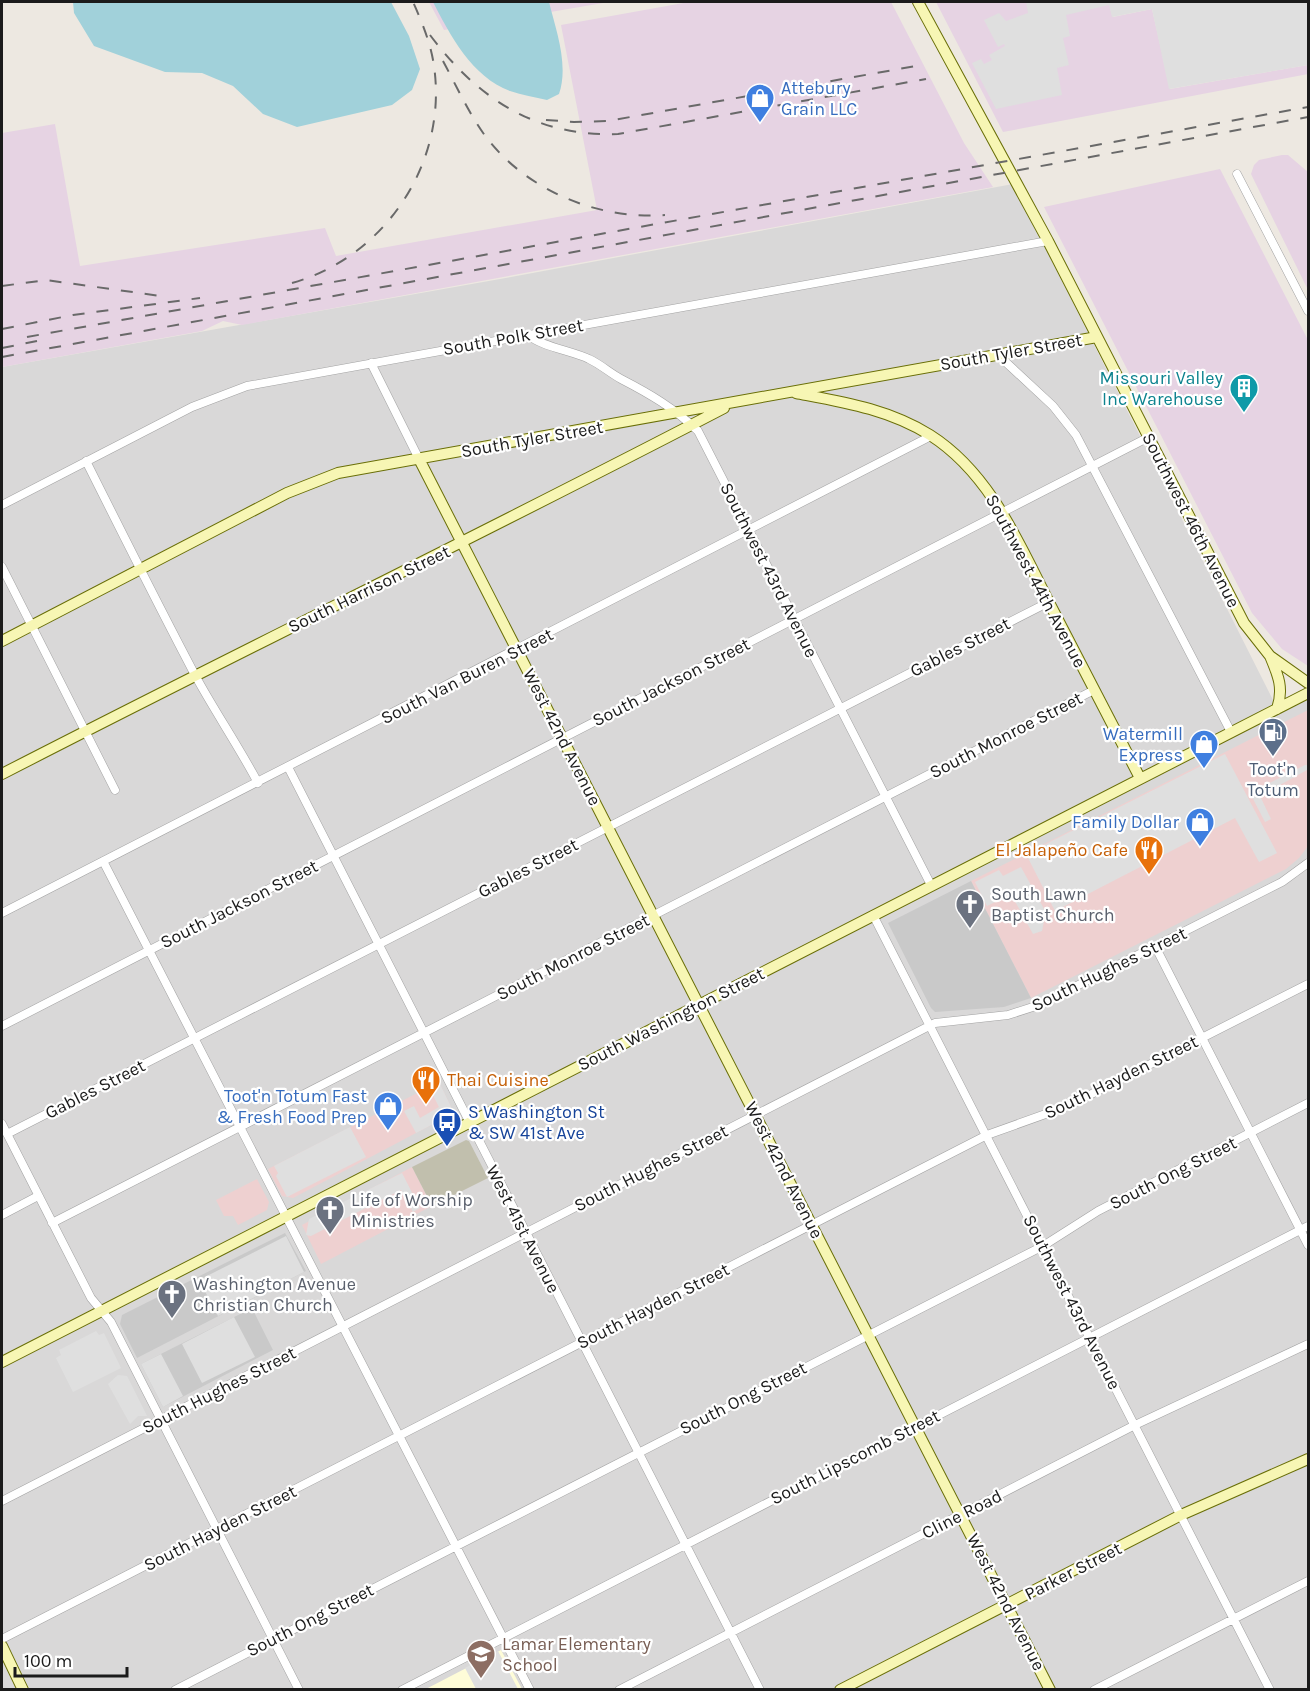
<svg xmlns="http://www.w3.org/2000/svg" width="1310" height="1691" font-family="Karla,sans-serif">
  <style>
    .residential { fill: #d9d8d8 }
    .commercial { fill: #eed0d0 }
    .industrial { fill: #e6d3e3 }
    .education { fill: #fefcd8 }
    .religious { fill: #c9c9c9 }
    .construction { fill: #c1bfad }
    .parking { fill: #dfdfdf }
    .water { fill: #a1d1da }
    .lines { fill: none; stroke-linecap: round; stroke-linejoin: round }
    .street-casing { stroke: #a2a2a2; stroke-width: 9 }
    .secondary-casing { stroke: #696e07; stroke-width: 12 }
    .street { stroke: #fff; stroke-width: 8 }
    .secondary { stroke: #f7f6b4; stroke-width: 10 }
    .rail { stroke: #696969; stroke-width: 2; stroke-dasharray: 12 12; stroke-linecap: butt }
    .labels { text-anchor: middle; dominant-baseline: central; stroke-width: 4.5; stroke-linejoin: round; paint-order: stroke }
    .shop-label { font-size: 18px; fill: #366cbe; stroke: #fff; text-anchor: end }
    .street-label { font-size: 18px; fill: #1b1b1b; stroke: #fff }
    .culture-label { font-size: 18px; fill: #0d838f; stroke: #fff; text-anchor: end }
    .service-label { font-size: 18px; fill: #4e5e75; stroke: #fff }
    .food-label { font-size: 18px; fill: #c56008; stroke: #fff; text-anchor: end }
    .worship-label { font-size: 18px; fill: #5b616d; stroke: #fff; text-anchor: start }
    .transit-label { font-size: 18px; fill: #164399; stroke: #fff; text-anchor: start }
    .education-label { font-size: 18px; fill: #785e54; stroke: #fff; text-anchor: start }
  </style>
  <rect width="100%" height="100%" fill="#ede8e1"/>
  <path class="residential" d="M1013,184l264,524 31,-15v996l-1306,1v-1323l509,-90z"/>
  <path class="commercial" d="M1308,710v136l-9,12 -13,11 -255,129 -60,-117z
    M439,1082l13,27v5l-159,84 -11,-2 -14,-27z
    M412,1167l20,39 -111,58 -19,-39z
    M257,1179l12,23 -2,8 -29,15 -5,-9h-9l-8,-16z"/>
  <path class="industrial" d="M429,2h180l-165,28z
    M689,2h202l73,141 29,44 -751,138 -19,-4 -21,10 -200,36v-234l53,-9 25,142 245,-38 11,28 261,-46 -36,-185z
    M936,2h133l41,3 3,12 39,-8 18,80 138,-24v9l-305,58z
    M1282,155h6l20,17v118l-57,-116 3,-9 5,-5z
    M1220,169l88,171v326l-26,-17 -30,-36 -208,-406z"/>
  <path class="education" d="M501,1650l21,39 -98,1z"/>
  <path class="religious" d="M971,881l60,117 -27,9 -69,5 -4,-4 -43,-85z
    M285,1233l21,38 -169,87 -17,-34 2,-9z
    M252,1308l21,42 -110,57 -22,-43z"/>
  <path class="construction" d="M466,1140l3,1 19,37 -56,28 -20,-39z"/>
  <path class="parking" d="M1026,2h282v63l-139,24 -17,-80 -40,8 -3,-12 -43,10 4,21 -7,2 6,27 -12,3 5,27 -66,14 -24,-46 9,-4 3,5 8,-4 -3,-5 16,-9 -1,-2 -6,3 -14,-27 15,-7 7,8 22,-8z
    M1225,754l52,99 -18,9 -24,-44 -180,93 -29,-57z
    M1305,765h3v7l-1,-2 -47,26 11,23 -6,3 -15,-29z
    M1021,867l28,51 -5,3 -2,10 -9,3 -22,-40 -24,12 -12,-24 24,-12 4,6z
    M439,1082l13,27v5l-36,19 -12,-22 10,-5 6,12 19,-11 -10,-20z
    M350,1127l16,30 -79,40 -11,-21 2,-3 -4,-7z
    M402,1173l18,35 -7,4 -12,-22 -90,46 -5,-1 3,-16z
    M286,1236l18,36 -86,44 -19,-36z
    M234,1317l21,40 -53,26 -20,-39z
    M96,1331l3,4 5,-2 17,35 -48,24 -17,-34 5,-3 -2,-5z
    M161,1354l22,42 -20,11 -22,-43z
    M118,1375l9,1 20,40h-9l-8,8 -22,-40z
    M498,1651l20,38h-42l-11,-21z"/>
  <path class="water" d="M73,2h318l18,34 11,33 -8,21 -20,15 -95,22 -34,-13 -30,-28 -31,-13 -37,-1 -71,-26 -20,-33z
    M433,2h116c7,28 20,63 10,92l-12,6c-12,-3 -25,-5 -37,-9 -38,-14 -60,-56 -77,-89z"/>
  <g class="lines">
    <g class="street-casing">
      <path id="street" d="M1237,174l71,137
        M529,335c10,11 44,16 60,24 11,5 21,14 32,20 29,15 53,29 77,52l233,454
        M997,354l56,52 23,29 155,297
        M371,363l48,96
        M86,461c36,72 72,144 109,214 20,37 43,70 63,108
        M2,505l190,-98 55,-21 801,-145
        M2,567l113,223
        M288,767l472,923
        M103,861l427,829
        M2,913l929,-477
        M873,915l397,775
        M1155,946l153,299
        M2,1026l1147,-589
        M2,1124l89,174 20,24 188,368
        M7,1134l1042,-532
        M2,1215l36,-19
        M52,1223l1042,-533
        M2,1501l933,-478 73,-8 31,-10 243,-123 26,-19
        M2,1639l985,-504 81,-29 240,-122
        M175,1690l868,-444 55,-35 210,-108
        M402,1690l906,-464
        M619,1690l516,-265 173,-81
        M1094,1690l214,-109"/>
    </g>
    <g class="secondary-casing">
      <path id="secondary" d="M918,2l130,239 196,382 26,33 38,27
        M796,393c47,9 92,16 134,42 63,40 91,114 124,177 29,55 57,111 86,166
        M419,459l631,1231
        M2,641l285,-148 51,-20 759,-136
        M1270,656c8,19 14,32 7,53
        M2,774c239,-123 482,-241 722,-366
        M2,1362l1306,-669
        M2,1646l21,44
        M840,1690l341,-175 127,-56"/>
    </g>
    <use href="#street" class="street"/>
    <use href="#secondary" class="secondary"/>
    <path class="rail" d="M430,35c48,64 106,102 188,99l308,-55
      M443,61c14,26 26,53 43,76 41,54 113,83 179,78
      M546,120l28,2 34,-1 313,-56
      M292,283c93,-26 156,-120 142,-217 -3,-22 -12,-44 -21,-64
      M2,286l44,-6 122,17
      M2,329l71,-14 127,-17
      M27,337l1281,-230
      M2,348l35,-7
      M2,357l1306,-240"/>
  </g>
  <defs>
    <g id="shop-pin" transform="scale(1.5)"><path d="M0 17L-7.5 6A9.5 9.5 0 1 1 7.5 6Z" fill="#3f7fe0" stroke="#fff"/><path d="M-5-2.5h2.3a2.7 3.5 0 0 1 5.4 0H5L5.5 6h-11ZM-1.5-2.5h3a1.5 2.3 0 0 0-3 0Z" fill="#fff"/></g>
    <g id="building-pin" transform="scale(1.5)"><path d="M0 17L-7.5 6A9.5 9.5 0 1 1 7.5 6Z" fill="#0f9aa8" stroke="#fff"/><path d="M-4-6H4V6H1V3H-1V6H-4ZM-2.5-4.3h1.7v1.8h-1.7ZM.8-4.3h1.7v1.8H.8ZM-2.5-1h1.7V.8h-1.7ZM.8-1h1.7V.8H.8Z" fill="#fff"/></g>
    <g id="fuel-pin" transform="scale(1.5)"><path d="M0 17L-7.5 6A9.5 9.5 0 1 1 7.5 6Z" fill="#5c6f8a" stroke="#fff"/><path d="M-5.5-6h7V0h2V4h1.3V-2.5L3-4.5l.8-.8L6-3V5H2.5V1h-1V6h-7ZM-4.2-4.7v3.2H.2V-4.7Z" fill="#fff"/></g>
    <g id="restaurant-pin" transform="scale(1.5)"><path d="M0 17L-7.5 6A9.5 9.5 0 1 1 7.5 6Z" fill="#e8710a" stroke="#fff"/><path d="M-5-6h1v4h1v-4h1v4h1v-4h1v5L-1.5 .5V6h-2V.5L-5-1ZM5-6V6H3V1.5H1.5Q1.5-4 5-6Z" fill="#fff"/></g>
    <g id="church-pin" transform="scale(1.5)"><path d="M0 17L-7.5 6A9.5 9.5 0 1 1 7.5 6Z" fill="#6b7280" stroke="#fff"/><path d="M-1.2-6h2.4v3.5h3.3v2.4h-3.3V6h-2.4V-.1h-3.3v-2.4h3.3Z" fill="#fff"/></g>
    <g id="bus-pin" transform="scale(1.5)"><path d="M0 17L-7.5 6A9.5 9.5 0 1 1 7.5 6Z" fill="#1a4fb4" stroke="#fff"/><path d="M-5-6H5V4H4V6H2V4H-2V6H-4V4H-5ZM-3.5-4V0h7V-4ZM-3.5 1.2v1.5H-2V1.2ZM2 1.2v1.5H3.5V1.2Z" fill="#fff"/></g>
    <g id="school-pin" transform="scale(1.5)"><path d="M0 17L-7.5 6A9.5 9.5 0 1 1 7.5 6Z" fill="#8d6e63" stroke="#fff"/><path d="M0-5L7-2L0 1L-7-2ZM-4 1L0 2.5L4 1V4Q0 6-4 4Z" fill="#fff"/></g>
  </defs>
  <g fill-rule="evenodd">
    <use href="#shop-pin" x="760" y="98"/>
    <use href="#building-pin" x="1244" y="388"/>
    <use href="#fuel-pin" x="1273" y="732"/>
    <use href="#shop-pin" x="1204" y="744"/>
    <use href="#shop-pin" x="1200" y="822"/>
    <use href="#restaurant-pin" x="1149" y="850"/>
    <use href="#church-pin" x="970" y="904"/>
    <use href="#restaurant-pin" x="426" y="1080"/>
    <use href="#shop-pin" x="388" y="1106"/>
    <use href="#bus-pin" x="447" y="1122"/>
    <use href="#church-pin" x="330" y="1210"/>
    <use href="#church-pin" x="172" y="1294"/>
    <use href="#school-pin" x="481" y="1654"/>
  </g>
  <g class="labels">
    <g class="shop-label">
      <text x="781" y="88" text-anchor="start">Attebury<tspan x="781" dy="21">Grain LLC</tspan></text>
      <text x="1183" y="734">Watermill<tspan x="1183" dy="21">Express</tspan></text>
      <text x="1179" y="822">Family Dollar</text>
      <text x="367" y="1096">Toot'n Totum Fast<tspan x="367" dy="21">&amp; Fresh Food Prep</tspan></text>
    </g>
    <g class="street-label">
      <text transform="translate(513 337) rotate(-10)">South Polk Street</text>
      <text transform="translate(1011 352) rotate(-10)">South Tyler Street</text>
      <text transform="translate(532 439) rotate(-10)">South Tyler Street</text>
      <text transform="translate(1191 520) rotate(63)">Southwest 46th Avenue</text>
      <text transform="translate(769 570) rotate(63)">Southwest 43rd Avenue</text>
      <text transform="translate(1036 581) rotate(62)">Southwest 44th Avenue</text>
      <text transform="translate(369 589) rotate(-26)">South Harrison Street</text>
      <text transform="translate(960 647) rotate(-27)">Gables Street</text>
      <text transform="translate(467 676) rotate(-27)">South Van Buren Street</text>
      <text transform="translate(671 682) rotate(-27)">South Jackson Street</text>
      <text transform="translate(1006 735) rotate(-27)">South Monroe Street</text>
      <text transform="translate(562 737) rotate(63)">West 42nd Avenue</text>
      <text transform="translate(528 868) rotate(-27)">Gables Street</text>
      <text transform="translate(239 904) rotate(-27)">South Jackson Street</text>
      <text transform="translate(573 957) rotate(-27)">South Monroe Street</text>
      <text transform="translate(1109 969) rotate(-26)">South Hughes Street</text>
      <text transform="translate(671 1019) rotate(-27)">South Washington Street</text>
      <text transform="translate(1121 1077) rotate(-26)">South Hayden Street</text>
      <text transform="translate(95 1089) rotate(-27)">Gables Street</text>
      <text transform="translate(651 1168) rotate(-27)">South Hughes Street</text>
      <text transform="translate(784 1170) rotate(63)">West 42nd Avenue</text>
      <text transform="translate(1173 1173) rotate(-27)">South Ong Street</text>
      <text transform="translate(523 1229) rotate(63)">West 41st Avenue</text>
      <text transform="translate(1072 1302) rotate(63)">Southwest 43rd Avenue</text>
      <text transform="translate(653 1306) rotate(-27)">South Hayden Street</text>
      <text transform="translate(219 1390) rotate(-27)">South Hughes Street</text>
      <text transform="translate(743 1398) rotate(-27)">South Ong Street</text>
      <text transform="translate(855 1457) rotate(-27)">South Lipscomb Street</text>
      <text transform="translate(962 1514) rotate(-27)">Cline Road</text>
      <text transform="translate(220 1528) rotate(-27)">South Hayden Street</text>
      <text transform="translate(1073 1571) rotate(-27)">Parker Street</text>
      <text transform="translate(1006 1602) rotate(63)">West 42nd Avenue</text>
      <text transform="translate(310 1620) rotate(-27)">South Ong Street</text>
    </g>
    <g class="culture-label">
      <text x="1223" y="378">Missouri Valley<tspan x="1223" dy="21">Inc Warehouse</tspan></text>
    </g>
    <g class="service-label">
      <text x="1273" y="769">Toot'n<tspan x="1273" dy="21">Totum</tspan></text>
    </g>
    <g class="food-label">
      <text x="1128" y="850">El Jalapeño Cafe</text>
      <text x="447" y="1080" text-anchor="start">Thai Cuisine</text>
    </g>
    <g class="worship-label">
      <text x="991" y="894">South Lawn<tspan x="991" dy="21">Baptist Church</tspan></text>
      <text x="351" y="1200">Life of Worship<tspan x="351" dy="21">Ministries</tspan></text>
      <text x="193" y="1284">Washington Avenue<tspan x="193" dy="21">Christian Church</tspan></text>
    </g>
    <g class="transit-label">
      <text x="468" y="1112">S Washington St<tspan x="468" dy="21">&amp; SW 41st Ave</tspan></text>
    </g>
    <g class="education-label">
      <text x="502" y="1644">Lamar Elementary<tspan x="502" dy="21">School</tspan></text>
    </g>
  </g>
  <rect width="1310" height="1691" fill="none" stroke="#1b1b1b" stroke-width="6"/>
  <path d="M15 1667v9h112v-9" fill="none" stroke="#1b1b1b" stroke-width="3"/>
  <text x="24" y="1667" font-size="18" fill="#1b1b1b" stroke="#ffffff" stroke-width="4.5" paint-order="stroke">100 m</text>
</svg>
